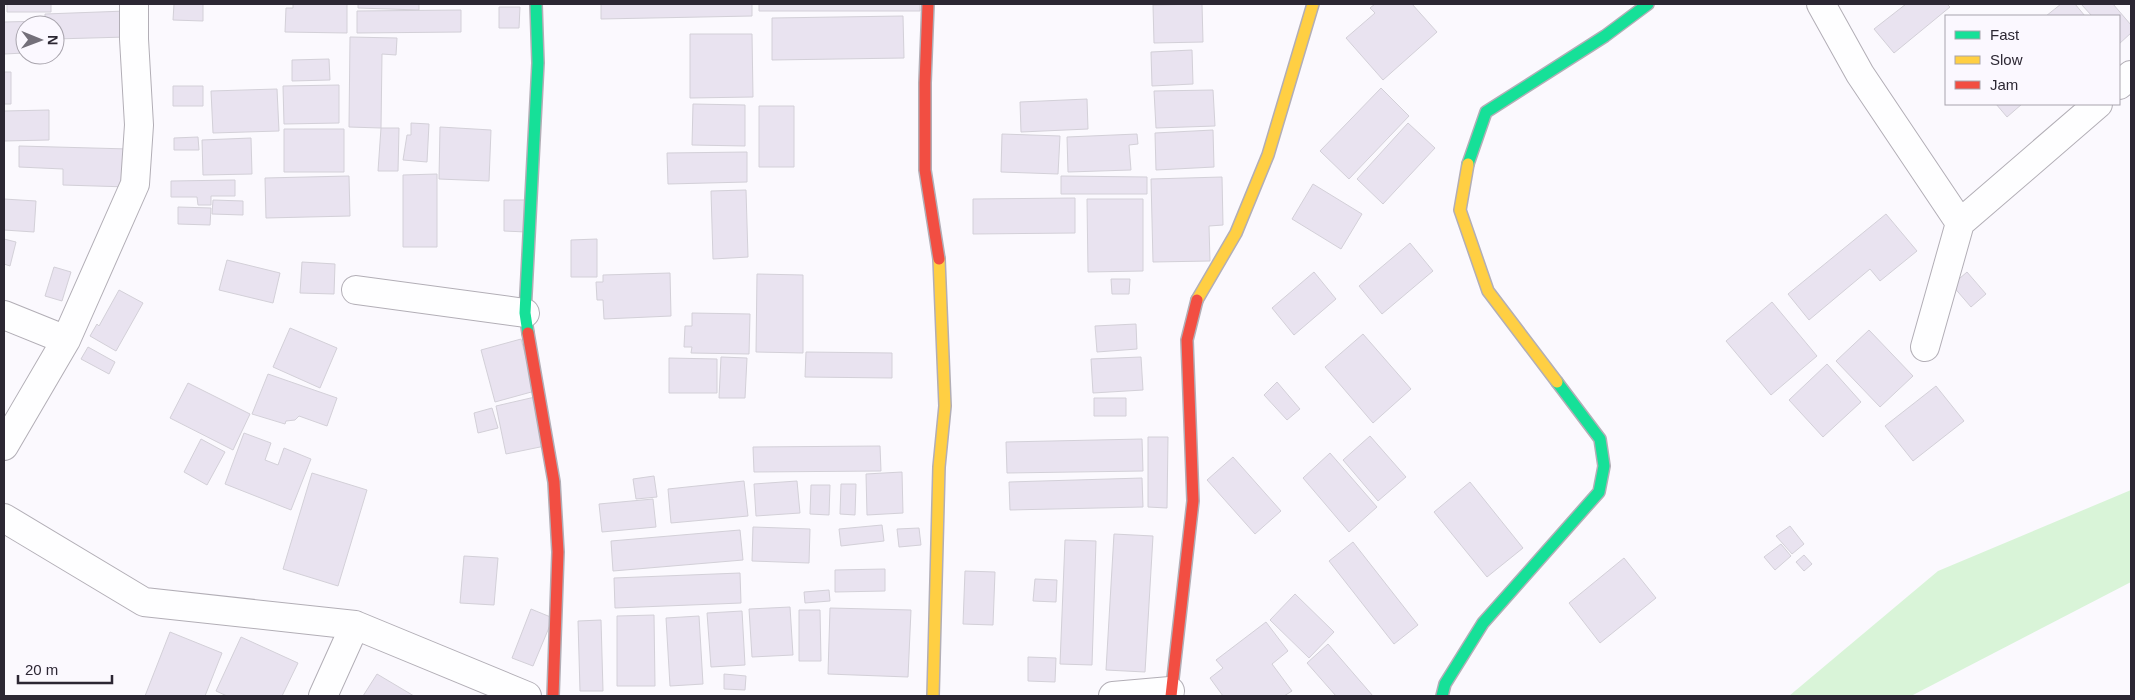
<svg xmlns="http://www.w3.org/2000/svg" width="2135" height="700" font-family="Helvetica,sans-serif">
  <style>
    .green { fill: #d9f4d8 }
    .building { fill: #e9e3f0; stroke: #d3d0d8 }
    .lines { fill: none; stroke-linecap: round; stroke-linejoin: round }
    .street-casing { stroke: #b2aeb6; stroke-width: 30 }
    .fast-casing { stroke: #b2aeb6; stroke-width: 14 }
    .slow-casing { stroke: #b2aeb6; stroke-width: 14 }
    .jam-casing { stroke: #b2aeb6; stroke-width: 14 }
    .street { stroke: #fefeff; stroke-width: 28 }
    .fast { stroke: #16e098; stroke-width: 11 }
    .slow { stroke: #ffcf43; stroke-width: 11 }
    .jam { stroke: #f24e42; stroke-width: 11 }
  </style>
  <rect width="100%" height="100%" fill="#fbf9fe"/>
  <path class="green" d="M2131,490v92l-220,114h-122l149,-125z"/>
  <path class="building" d="M7,4h44v8h-44z
    M174,4h29v17l-30,-1z
    M293,4h54v29l-62,-1 1,-24h7z
    M358,4h61v6l-61,-2z
    M601,4h151v12l-151,3z
    M759,4h161v7h-161z
    M1202,4l1,38 -49,1 -1,-38z
    M1375,4h37l25,28 -54,48 -37,-42 29,-25 -5,-5z
    M1906,4h41l3,3 -56,46 -20,-24z
    M2061,4h14l10,12h-39z
    M2081,4h32l18,21v8l-12,11v-28h-27z
    M499,7h21l-1,21h-20z
    M461,10v22l-104,1v-22z
    M126,11v26l-71,2v-14h-30v28l-21,1v-32l41,-1v-7z
    M903,16l1,42 -132,2v-42z
    M690,34h62l1,63 -63,1z
    M350,37l47,1 -1,17 -14,-1 -1,74 -32,-1z
    M1192,50l1,34 -41,2 -1,-34z
    M329,59l1,21 -38,1v-21z
    M4,72h7v32h-7z
    M339,85v38l-55,1 -1,-38z
    M173,86h30v20h-30z
    M1381,88l28,28 -60,63 -29,-28z
    M277,89l2,42 -66,2 -2,-42z
    M1213,90l2,36 -59,2 -2,-37z
    M1087,99l1,30 -67,3 -1,-30z
    M693,104l52,1v41l-53,-1z
    M1996,104h26l-15,13z
    M759,106h35v61h-35z
    M49,110v30l-45,1v-30z
    M411,123l18,1 -2,38 -24,-2 4,-25h4z
    M1408,123l27,25 -52,56 -26,-25z
    M440,127l51,3 -2,51 -50,-2z
    M381,128h18l-1,43h-20z
    M284,129h60v43h-60z
    M1213,130l1,37 -58,3 -1,-37z
    M1002,134l58,2 -2,38 -57,-2z
    M1137,134l1,10 -9,1 2,25 -63,2 -1,-35z
    M198,137l1,13h-25v-12z
    M251,138l1,36 -49,1 -1,-35z
    M19,146l110,3 -1,38 -65,-2v-16l-44,-2z
    M747,152v30l-79,2 -1,-31z
    M437,174v73h-34v-72z
    M349,176l1,40 -84,2 -1,-40z
    M1061,176l86,1v17h-86z
    M1222,177l1,48 -14,1 1,35 -57,1 -2,-83z
    M235,180v16h-24v9h-13l-1,-8h-26v-16z
    M1313,184l49,30 -21,35 -49,-30z
    M746,190l2,67 -35,2 -2,-68z
    M1075,198v35l-102,1v-35z
    M4,199l32,2 -2,31 -30,-2z
    M1087,199h56v72l-55,1z
    M213,200l30,1v14l-31,-1z
    M504,200h22v32l-22,-1z
    M178,207l33,1 -1,17 -32,-1z
    M1886,214l31,37 -37,30 -10,-12 -61,51 -21,-26z
    M4,239l12,3 -6,24 -6,-2z
    M597,239v38h-26v-37z
    M1410,243l23,28 -51,43 -23,-28z
    M227,260l53,13 -7,30 -54,-13z
    M302,262l33,2 -1,30 -34,-1z
    M54,267l17,5 -9,29 -17,-5z
    M1314,272l22,27 -42,36 -22,-27z
    M1967,272l19,22 -15,13 -19,-22z
    M670,273l1,43 -67,3 -1,-19h-6l-1,-18h7v-7z
    M757,274l46,1v78l-47,-1z
    M1111,279h19l-1,15h-17z
    M119,290l24,13 -27,48 -26,-15 7,-12 2,2z
    M1772,302l45,54 -46,39 -45,-54z
    M692,313l58,1 -1,40 -58,-1 1,-6h-8l1,-21h7z
    M1136,324l1,25 -40,3 -2,-26z
    M290,328l47,20 -17,40 -47,-21z
    M1869,330l44,46 -33,31 -44,-46z
    M1363,334l48,55 -38,34 -48,-56z
    M521,339l14,52 -40,11 -14,-52z
    M88,347l27,15 -6,12 -28,-15z
    M806,352l86,1v25l-87,-1z
    M721,357l26,1 -2,40h-26z
    M1141,357l2,33 -50,3 -2,-34z
    M669,358l48,1v34h-48z
    M1827,364l34,38 -38,35 -34,-37z
    M268,374l69,24 -10,28 -28,-10 -4,4 -9,1 -1,3 -33,-10z
    M1277,382l23,27 -13,11 -23,-25z
    M188,383l62,31 -17,36 -63,-32z
    M1936,386l28,35 -51,40 -28,-35z
    M535,397l10,49 -39,8 -10,-48z
    M1094,398h32v18h-32z
    M492,408l6,20 -20,5 -4,-20z
    M244,433l27,10 -6,17 13,5 6,-17 27,11 -20,51 -66,-26z
    M1370,436l36,41 -28,24 -35,-41z
    M1148,437h20l-1,71 -19,-1z
    M201,439l24,13 -18,33 -23,-13z
    M1142,439l1,32 -136,2 -1,-31z
    M880,446l1,25 -127,1 -1,-25z
    M1330,453l47,54 -28,25 -46,-54z
    M1233,457l48,54 -26,23 -48,-54z
    M902,472l1,41 -36,2 -1,-41z
    M312,473l55,17 -29,96 -55,-17z
    M654,476l3,21 -21,2 -3,-20z
    M1142,478l1,29 -133,3 -1,-28z
    M744,481l4,35 -77,7 -3,-34z
    M797,481l3,32 -44,3 -2,-32z
    M1470,482l53,66 -36,29 -53,-65z
    M841,484h15l-1,31 -15,-1z
    M811,485h19l-1,30 -19,-1z
    M653,499l3,28 -54,5 -3,-28z
    M882,525l2,16 -43,5 -2,-17z
    M1790,526l14,18 -12,10 -16,-18z
    M753,527l57,2 -1,34 -57,-2z
    M919,528l2,17 -22,2 -2,-18z
    M740,530l3,30 -130,11 -2,-30z
    M1114,534l39,2 -8,136 -39,-2z
    M1065,540l31,1 -4,124 -32,-1z
    M1353,542l65,83 -24,19 -65,-83z
    M1781,544l10,12 -16,14 -11,-13z
    M1804,555l8,9 -8,7 -8,-9z
    M464,556l34,2 -4,47 -34,-2z
    M1624,558l32,40 -56,45 -31,-40z
    M885,569v22l-50,1v-22z
    M965,571l30,1 -2,53 -30,-1z
    M740,573l1,30 -126,5 -1,-30z
    M1035,579l22,1 -1,22 -23,-1z
    M829,590l1,11 -25,2 -1,-11z
    M1295,594l39,38 -25,26 -39,-38z
    M790,607l3,48 -41,2 -3,-48z
    M830,608l81,2 -3,67 -80,-3z
    M531,609l22,9 -20,48 -21,-8z
    M799,610h21l1,51h-22z
    M742,611l3,54 -34,2 -4,-54z
    M654,615l1,71h-38v-70z
    M699,616l4,68 -33,2 -4,-68z
    M601,620l2,71h-23l-2,-70z
    M1266,622l22,29 -16,13 20,27 -8,5h-61l-13,-18 13,-10 -7,-8z
    M170,632l52,21 -17,43h-60z
    M241,637l57,26 -16,33h-55l-11,-5z
    M1328,644l45,52h-37l-29,-33z
    M1028,657l28,1 -1,24 -27,-1z
    M377,674l37,22h-51z
    M724,674l22,2 -1,14 -21,-1z"/>
  <g class="lines">
    <g class="street-casing">
      <path id="street" d="M1821,4l39,70 100,149 -35,124
        M2119,85l12,-10
        M1960,223l138,-119
        M356,290l169,23
        M4,315l62,25
        M4,446l62,-106 69,-156 4,-59 -5,-86v-35
        M4,518l140,84 211,23 172,71
        M323,696l32,-71
        M1113,696l57,-5"/>
    </g>
    <g class="fast-casing">
      <path id="fast" d="M1468,164l18,-52 119,-76 43,-32
        M528,333l-3,-20 13,-250 -2,-59
        M1442,696l3,-12 38,-61 116,-131 5,-26 -4,-27 -43,-57"/>
    </g>
    <g class="slow-casing">
      <path id="slow" d="M1468,164l-8,46 28,81 69,91
        M1197,300l39,-67 32,-78 45,-151
        M933,696l6,-229 6,-61 -6,-147"/>
    </g>
    <g class="jam-casing">
      <path id="jam" d="M928,4l-3,79v87l14,89
        M528,333l26,149 4,70 -5,144
        M1171,696l22,-195 -6,-161 10,-40"/>
    </g>
    <use href="#street" class="street"/>
    <use href="#fast" class="fast"/>
    <use href="#slow" class="slow"/>
    <use href="#jam" class="jam"/>
  </g>
  <rect width="2135" height="700" fill="none" stroke="#2c2733" stroke-width="10"/>
  <rect x="1945" y="15" width="175" height="90" fill="#fbf8ff" stroke="#a8a4ad"/>
  <rect x="1955" y="31" width="25" height="8" fill="#16e098" stroke="#a8a4ad"/>
  <text x="1990" y="40" font-size="15" fill="#2c2733">Fast</text>
  <rect x="1955" y="56" width="25" height="8" fill="#ffcf43" stroke="#a8a4ad"/>
  <text x="1990" y="65" font-size="15" fill="#2c2733">Slow</text>
  <rect x="1955" y="81" width="25" height="8" fill="#f24e42" stroke="#a8a4ad"/>
  <text x="1990" y="90" font-size="15" fill="#2c2733">Jam</text>
  <g transform="translate(40 40) rotate(91)"><circle r="24" fill="#fbf8ff" stroke="#a8a4ad"/>
  <path d="M0-4L9 19L0 12L-9 19Z" fill="#74707a"/>
  <text y="-8" font-size="14" font-weight="bold" text-anchor="middle" fill="#2c2733">N</text>
  </g>
  <path d="M18 675v8h94v-8" fill="none" stroke="#2c2733" stroke-width="2.5"/>
  <text x="25" y="675" font-size="15" fill="#2c2733" stroke="#fbf8ff" stroke-width="4" paint-order="stroke">20 m</text>
</svg>
